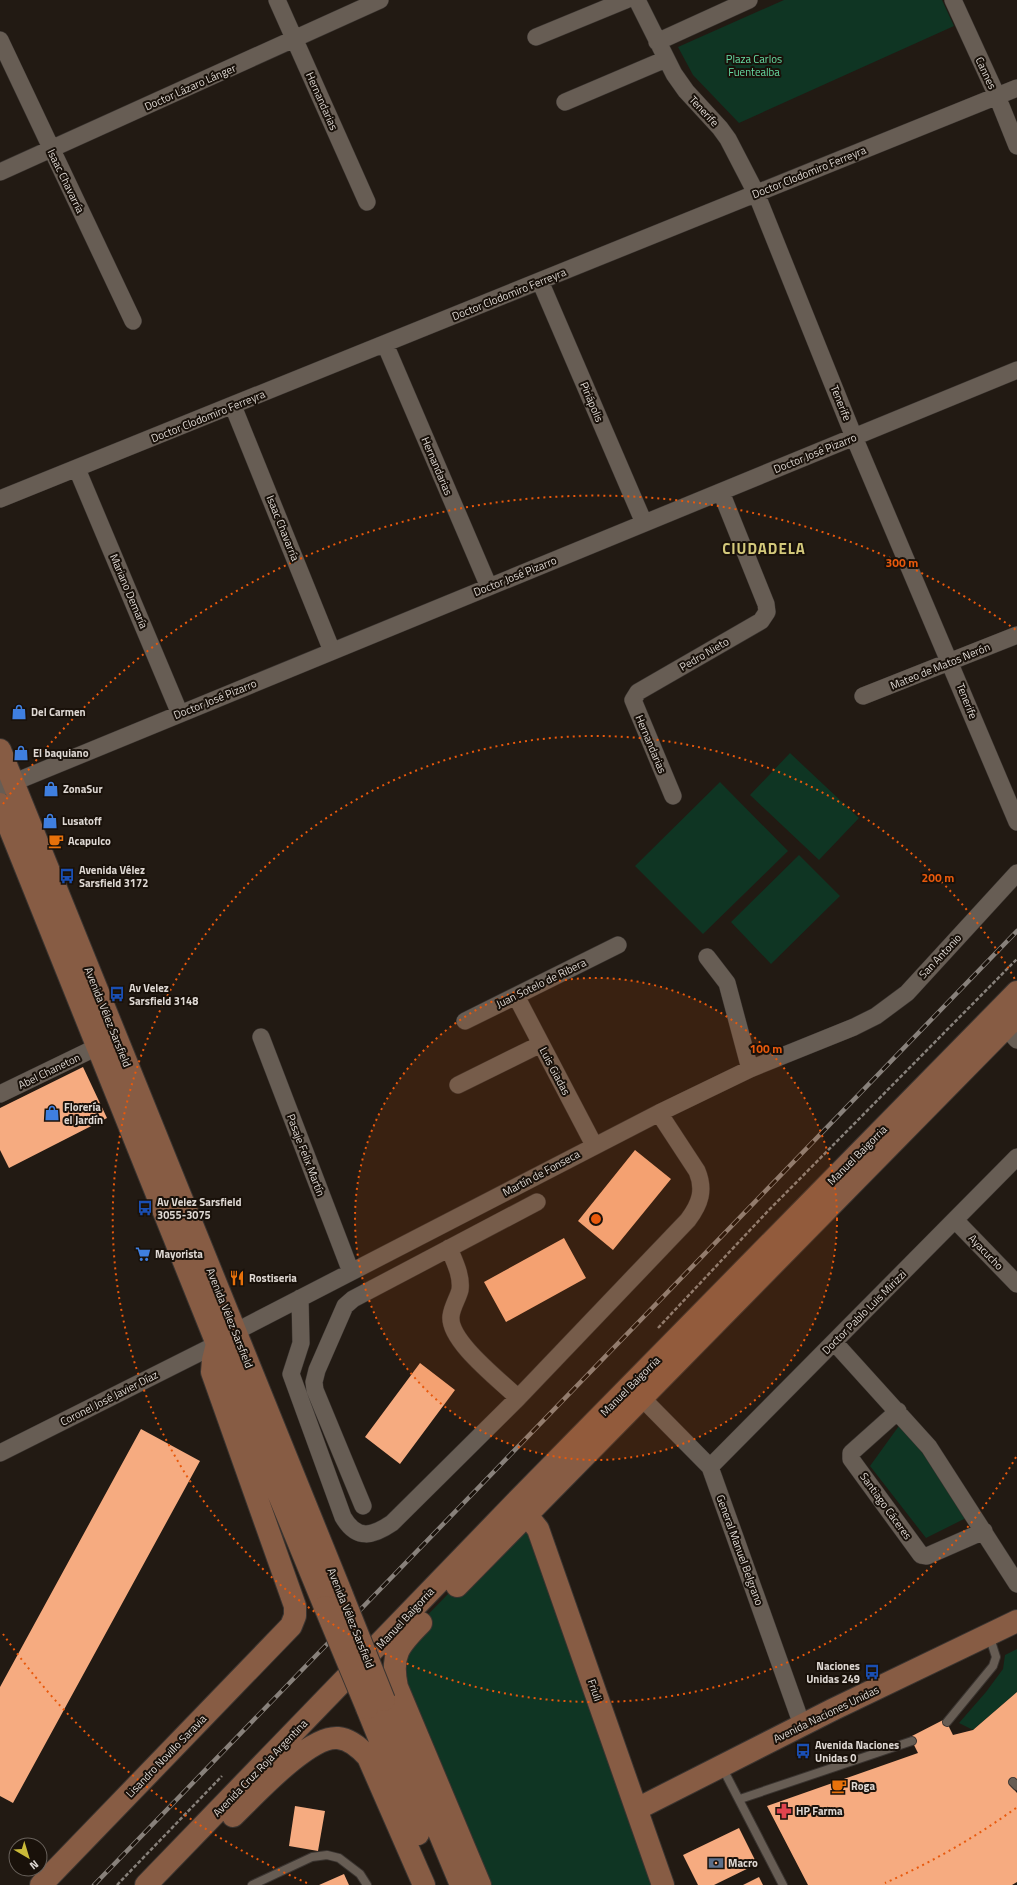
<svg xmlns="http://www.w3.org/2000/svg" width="1017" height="1885" font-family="'Titillium Web',sans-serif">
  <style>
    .green { fill: #0f3523 }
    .building { fill: #f6ab80 }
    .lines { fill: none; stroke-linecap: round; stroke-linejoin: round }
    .service-casing { stroke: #3a3430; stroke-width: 10 }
    .minor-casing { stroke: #3a3430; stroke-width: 18 }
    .secondary-casing { stroke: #3a3430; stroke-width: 24 }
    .path { stroke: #87807a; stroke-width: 2.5; stroke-dasharray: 4 2; stroke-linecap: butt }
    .service { stroke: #675d54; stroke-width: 8 }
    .minor { stroke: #675d54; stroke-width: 17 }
    .secondary { stroke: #875c44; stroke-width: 22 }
    .rail-casing { stroke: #88817b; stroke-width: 4.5 }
    .rail { stroke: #19110a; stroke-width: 3; stroke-dasharray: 9; stroke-linecap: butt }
    .secondary-bridge-casing { stroke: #3a3430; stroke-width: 24; stroke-linecap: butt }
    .secondary-bridge { stroke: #875c44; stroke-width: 22 }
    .ring { fill: none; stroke: #e8590c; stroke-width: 2; stroke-dasharray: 2 4 }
    .labels { text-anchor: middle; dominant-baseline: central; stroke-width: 4; stroke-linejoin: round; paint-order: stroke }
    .park-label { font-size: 11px; fill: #68dda4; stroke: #19110a }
    .street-label { font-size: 11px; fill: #dfd9d4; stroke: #19110a }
    .poi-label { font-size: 11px; font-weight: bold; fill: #dfd9d4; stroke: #19110a; text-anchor: start }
    .district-label { font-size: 15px; font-weight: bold; letter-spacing: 1px; fill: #d4c97b; stroke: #19110a }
    .centre { fill: #e8590c; stroke: #19110a; stroke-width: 2 }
    .ring-label { font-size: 12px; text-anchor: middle; font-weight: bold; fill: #e8590c; stroke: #19110a; stroke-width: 4; stroke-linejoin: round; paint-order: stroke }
  </style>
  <rect width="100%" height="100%" fill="#221a13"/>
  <path class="green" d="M784,0h158l12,26 -215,97 -46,-48 -15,-28z
    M790,753l69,65 -40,42 -69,-65z
    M720,782l68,69 -85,83 -68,-68z
    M799,855l41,41 -69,68 -40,-42z
    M901,1423l67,94 -42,21 -56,-72z
    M526,1514l137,371h-183l-83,-198 8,-49z
    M1017,1649v43l-44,38 -14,-7 27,-31 17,-23 2,-14z"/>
  <path class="building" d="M83,1067l24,51 -98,50 -9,-18v-42z
    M635,1150l36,29 -58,71 -35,-29z
    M564,1238l22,40 -80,44 -22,-40z
    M420,1363l35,27 -55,74 -35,-27z
    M141,1429l59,32 -187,342 -13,-7v-109z
    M1017,1692v87l-7,6 7,8v89l-5,3h-204l-41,-79 151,-53 -8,-16 35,-18 8,16 20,-5z
    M295,1806l30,5 -7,40 -29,-5z
    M739,1828l18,36 -43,21h-16l-15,-30z
    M344,1874l5,11h-30z
    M759,1877l4,8h-20z"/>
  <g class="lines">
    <g class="service-casing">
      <path id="service" d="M947,1722l46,-56 3,-9 -7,-22
        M722,1767l61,118
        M1013,1782l4,4
        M740,1799l172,-58
        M252,1885l60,-28 15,-2 12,3 21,16 7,11"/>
    </g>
    <g class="minor-casing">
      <path id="minor" d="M277,0l90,202
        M637,0l37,74 12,17 34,37 8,11 28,54 98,244 163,385
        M953,0l44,96 20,50
        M536,37l90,-37
        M0,40l133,281
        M657,42l92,-42
        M565,102l101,-43
        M0,172l380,-172
        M540,281l104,242
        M385,344l104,243
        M233,406l99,245
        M77,469l103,245
        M0,499l1017,-411
        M863,696l154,-61
        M0,788l1017,-418
        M673,796l-40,-96 5,-8 123,-71 6,-9 -1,-8 -45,-112
        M707,957l20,26 23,86
        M516,996l78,149
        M998,1019l19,21
        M465,1021l153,-76
        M261,1037l90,235
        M458,1085l83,-41
        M0,1094l97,-47
        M955,1220l62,64
        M449,1248c5,13 13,27 11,42 -2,8 -8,17 -9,26 -3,25 50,65 67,82
        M300,1298l1,45 -10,31 52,143c14,24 30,19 49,6l126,-125 170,-178c12,-16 17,-30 9,-49l-38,-58
        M235,1332l424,-219 91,-44 104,-42 22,-11 31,-23 110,-120
        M834,1342l95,105 88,137
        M641,1397l69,70 92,258
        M898,1411l-47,42v6l70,96 6,1 57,-25
        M0,1453l217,-109
        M710,1467l307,-310
        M363,1506l-48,-116 -1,-8 3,-12 28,-64 8,-7 184,-97"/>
    </g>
    <g class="secondary-casing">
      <path id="secondary" d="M0,750l342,845
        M0,804l217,540 108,263
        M526,1514l12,15 125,356
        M457,1586l560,-570
        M421,1623c-22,22 -31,32 -24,64l83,198
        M384,1700l77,185
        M367,1708l51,126
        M637,1809l195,-99 185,-89
        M233,1816c21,-20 76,-81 105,-78 12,1 22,10 30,19l56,128
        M41,1885l250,-259 4,-10v-10l-83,-234 1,-12 4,-16
        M146,1885l370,-383 501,-510"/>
    </g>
    <path class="path" d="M658,1328l109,-116 250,-253
      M117,1885l105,-109"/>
    <use href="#service" class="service"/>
    <use href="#minor" class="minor"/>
    <use href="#secondary" class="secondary"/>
    <g class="rail-casing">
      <path id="rail" d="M94,1885l923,-954"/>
    </g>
    <use href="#rail" class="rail"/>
    <g class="secondary-bridge-casing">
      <path id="secondary-bridge" d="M342,1595l42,105
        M325,1607l42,101"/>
    </g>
    <use href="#secondary-bridge" class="secondary-bridge"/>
  </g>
  <circle cx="596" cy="1219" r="241" fill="#e8590c" fill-opacity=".12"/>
  <g class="ring">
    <circle cx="596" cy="1219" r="241"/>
    <path d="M1016 1457A483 483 0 1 1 1016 981"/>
    <path d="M1016 1808A724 724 0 0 1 885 1883M307 1883A724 724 0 0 1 3 1634M3 804A724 724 0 0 1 1016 630"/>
  </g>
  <defs>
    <g id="shop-bare" transform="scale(1.2)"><path d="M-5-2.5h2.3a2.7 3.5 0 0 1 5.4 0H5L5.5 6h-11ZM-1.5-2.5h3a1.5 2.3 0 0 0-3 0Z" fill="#3f7fe0" stroke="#19110a" stroke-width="2.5" paint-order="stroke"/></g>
    <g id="cafe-bare" transform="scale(1.2)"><path d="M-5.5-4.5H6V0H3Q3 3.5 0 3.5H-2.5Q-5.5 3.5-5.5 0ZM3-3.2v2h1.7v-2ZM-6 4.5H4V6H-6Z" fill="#e8710a" stroke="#19110a" stroke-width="2.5" paint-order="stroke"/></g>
    <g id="bus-bare" transform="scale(1.2)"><path d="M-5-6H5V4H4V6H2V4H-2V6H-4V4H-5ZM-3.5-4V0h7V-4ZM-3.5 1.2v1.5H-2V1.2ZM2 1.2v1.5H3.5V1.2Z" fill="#1a4fb4" stroke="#19110a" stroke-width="2.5" paint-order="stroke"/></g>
    <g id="supermarket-bare" transform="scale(1.2)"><path d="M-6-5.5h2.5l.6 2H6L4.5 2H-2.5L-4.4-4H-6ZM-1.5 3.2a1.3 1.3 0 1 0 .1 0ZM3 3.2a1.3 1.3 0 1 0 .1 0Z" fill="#3f7fe0" stroke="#19110a" stroke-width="2.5" paint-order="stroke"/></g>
    <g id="restaurant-bare" transform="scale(1.2)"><path d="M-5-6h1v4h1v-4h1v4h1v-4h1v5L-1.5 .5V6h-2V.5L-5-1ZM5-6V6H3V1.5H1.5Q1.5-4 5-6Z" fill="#e8710a" stroke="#19110a" stroke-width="2.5" paint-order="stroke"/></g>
    <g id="pharmacy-bare" transform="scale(1.2)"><path d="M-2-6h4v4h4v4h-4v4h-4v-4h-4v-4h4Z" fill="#e0444e" stroke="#19110a" stroke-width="2.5" paint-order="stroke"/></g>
    <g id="bank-bare" transform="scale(1.2)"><path d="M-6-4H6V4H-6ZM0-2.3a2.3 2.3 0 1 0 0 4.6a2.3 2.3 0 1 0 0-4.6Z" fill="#5c6f8a" stroke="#19110a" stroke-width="2.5" paint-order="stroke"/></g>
  </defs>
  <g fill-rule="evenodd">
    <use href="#shop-bare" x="19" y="712"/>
    <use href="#shop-bare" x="21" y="753"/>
    <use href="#shop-bare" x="51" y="789"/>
    <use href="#shop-bare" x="50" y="821"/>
    <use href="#cafe-bare" x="56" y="841"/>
    <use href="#bus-bare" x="67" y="876"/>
    <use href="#bus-bare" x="117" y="994"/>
    <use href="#shop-bare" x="52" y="1113"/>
    <use href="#bus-bare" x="145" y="1208"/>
    <use href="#supermarket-bare" x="143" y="1254"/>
    <use href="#restaurant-bare" x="237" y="1278"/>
    <use href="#bus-bare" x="872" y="1672"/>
    <use href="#bus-bare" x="803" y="1751"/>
    <use href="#cafe-bare" x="839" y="1786"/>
    <use href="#pharmacy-bare" x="784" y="1811"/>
    <use href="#bank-bare" x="716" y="1863"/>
  </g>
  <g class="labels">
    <g class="park-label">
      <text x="754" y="59">Plaza Carlos<tspan x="754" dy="13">Fuentealba</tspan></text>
    </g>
    <g class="street-label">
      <text transform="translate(986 73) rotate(65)">Cannes</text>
      <text transform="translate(190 87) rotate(-24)">Doctor Lázaro Lánger</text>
      <text transform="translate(322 101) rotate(66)">Hernandarias</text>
      <text transform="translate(704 111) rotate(47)">Tenerife</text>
      <text transform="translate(809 172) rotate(-22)">Doctor Clodomiro Ferreyra</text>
      <text transform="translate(66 181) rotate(64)">Isaac Chavarría</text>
      <text transform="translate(509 294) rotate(-22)">Doctor Clodomiro Ferreyra</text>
      <text transform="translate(592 402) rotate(67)">Piriápolis</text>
      <text transform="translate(841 403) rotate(68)">Tenerife</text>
      <text transform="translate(208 416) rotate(-22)">Doctor Clodomiro Ferreyra</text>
      <text transform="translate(815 453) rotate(-22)">Doctor José Pizarro</text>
      <text transform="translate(437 466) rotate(67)">Hernandarias</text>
      <text transform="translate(283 528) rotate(68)">Isaac Chavarría</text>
      <text transform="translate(515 576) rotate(-22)">Doctor José Pizarro</text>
      <text transform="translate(129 591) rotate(67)">Mariano Demaría</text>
      <text transform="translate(704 654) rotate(-30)">Pedro Nieto</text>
      <text transform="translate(940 666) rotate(-22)">Mateo de Matos Nerón</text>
      <text transform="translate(215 699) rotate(-22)">Doctor José Pizarro</text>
      <text transform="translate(967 701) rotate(68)">Tenerife</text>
      <text transform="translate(651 744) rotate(67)">Hernandarias</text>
      <text transform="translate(940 956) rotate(-47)">San Antonio</text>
      <text transform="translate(541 983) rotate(-26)">Juan Sotelo de Ribera</text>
      <text transform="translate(108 1017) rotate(68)">Avenida Vélez Sarsfield</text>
      <text transform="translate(49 1071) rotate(-26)">Abel Chaneton</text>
      <text transform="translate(555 1071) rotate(62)">Luis Giadas</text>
      <text transform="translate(306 1155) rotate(69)">Pasaje Felix Martín</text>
      <text transform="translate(857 1155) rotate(-45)">Manuel Baigorria</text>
      <text transform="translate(541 1173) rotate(-28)">Martín de Fonseca</text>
      <text transform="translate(986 1252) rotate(46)">Ayacucho</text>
      <text transform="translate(864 1312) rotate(-45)">Doctor Pablo Luis Mirizzi</text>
      <text transform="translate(230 1318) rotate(68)">Avenida Vélez Sarsfield</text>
      <text transform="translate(630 1386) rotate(-45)">Manuel Baigorria</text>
      <text transform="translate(109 1398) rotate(-27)">Coronel José Javier Díaz</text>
      <text transform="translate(886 1506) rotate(54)">Santiago Cáceres</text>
      <text transform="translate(740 1550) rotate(70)">General Manuel Belgrano</text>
      <text transform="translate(351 1618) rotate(68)">Avenida Vélez Sarsfield</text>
      <text transform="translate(405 1618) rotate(-47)">Manuel Baigorria</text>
      <text transform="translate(595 1690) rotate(71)">Friuli</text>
      <text transform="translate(826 1714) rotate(-26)">Avenida Naciones Unidas</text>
      <text transform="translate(166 1756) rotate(-46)">Lisandro Novillo Saravia</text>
      <text transform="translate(260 1768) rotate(-46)">Avenida Cruz Roja Argentina</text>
    </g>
    <g class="poi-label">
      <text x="31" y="712">Del Carmen</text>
      <text x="33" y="753">El baquiano</text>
      <text x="63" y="789">ZonaSur</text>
      <text x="62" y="821">Lusatoff</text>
      <text x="68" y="841">Acapulco</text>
      <text x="79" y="870">Avenida Vélez<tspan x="79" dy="13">Sarsfield 3172</tspan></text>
      <text x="129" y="988">Av Velez<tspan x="129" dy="13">Sarsfield 3148</tspan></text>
      <text x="64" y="1107">Florería<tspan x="64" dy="13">el Jardín</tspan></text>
      <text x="157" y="1202">Av Velez Sarsfield<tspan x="157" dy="13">3055-3075</tspan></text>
      <text x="155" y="1254">Mayorista</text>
      <text x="249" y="1278">Rostiseria</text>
      <text x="860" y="1666" text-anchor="end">Naciones<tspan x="860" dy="13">Unidas 249</tspan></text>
      <text x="815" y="1745">Avenida Naciones<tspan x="815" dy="13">Unidas 0</tspan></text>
      <text x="851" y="1786">Roga</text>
      <text x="796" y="1811">HP Farma</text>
      <text x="728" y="1863">Macro</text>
    </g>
    <g class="district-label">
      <text x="764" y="548">CIUDADELA</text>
    </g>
  </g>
  <circle cx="596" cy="1219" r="6" class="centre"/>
  <g class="ring-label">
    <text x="902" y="567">300 m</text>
    <text x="938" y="882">200 m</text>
    <text x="766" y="1053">100 m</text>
  </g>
  <g transform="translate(28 1857) rotate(142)"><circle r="19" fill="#19110a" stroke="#68615b"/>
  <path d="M0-3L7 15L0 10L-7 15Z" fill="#caba39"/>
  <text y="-6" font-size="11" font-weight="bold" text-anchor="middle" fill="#dfd9d4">N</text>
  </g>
</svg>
